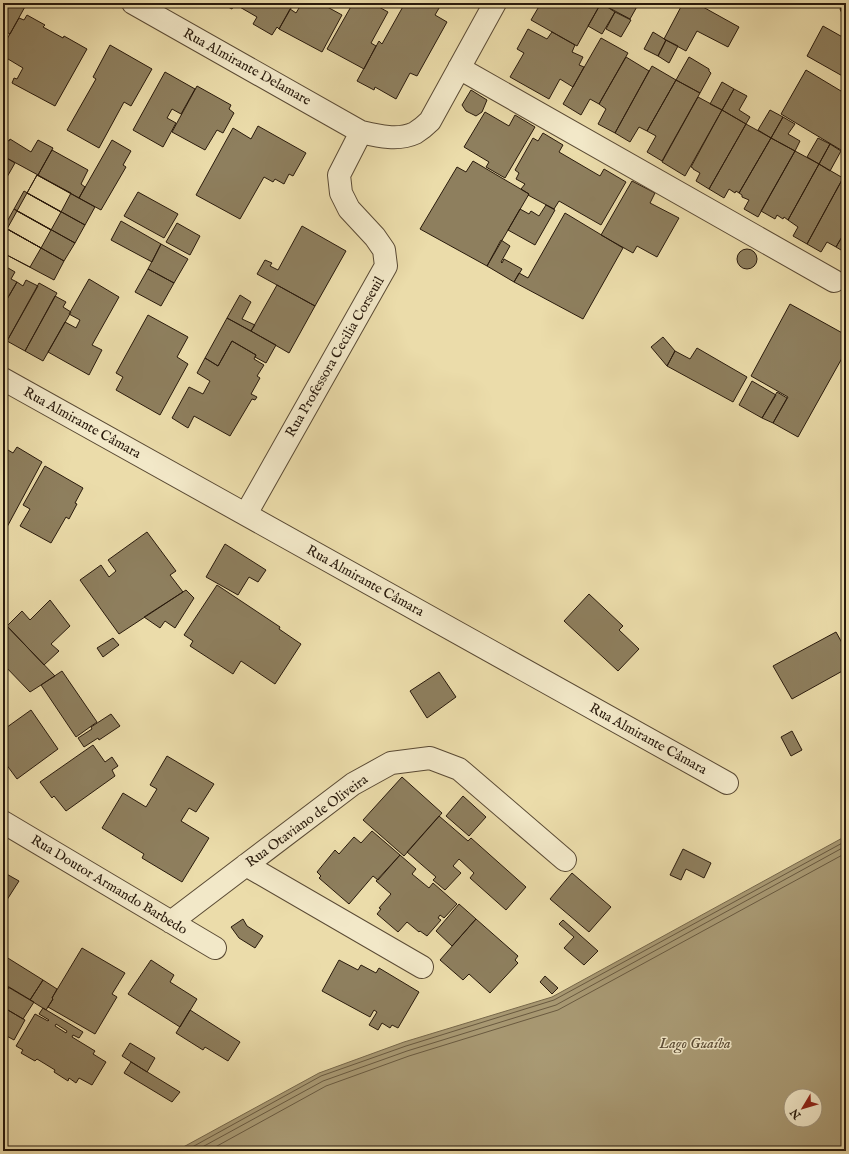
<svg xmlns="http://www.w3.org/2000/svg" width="849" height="1154" font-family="'IM FELL English',serif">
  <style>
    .water { fill: #a99a74; stroke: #76674a; fill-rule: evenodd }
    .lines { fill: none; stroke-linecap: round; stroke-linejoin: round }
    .shore { stroke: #695a40; stroke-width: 1 }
    .building { fill: #8e7f5e; stroke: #291a0c; fill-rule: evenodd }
    .minor-casing { stroke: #5a4a34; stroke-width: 24 }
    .minor { stroke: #f2e8c8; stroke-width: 22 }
    .labels { text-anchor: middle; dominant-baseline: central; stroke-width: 3; stroke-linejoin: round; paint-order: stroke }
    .street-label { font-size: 14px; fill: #291a0c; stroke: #f2e8c8 }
    .water-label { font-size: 15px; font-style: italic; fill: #5c4d36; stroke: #f2e8c8 }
  </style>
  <rect width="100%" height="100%" fill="#ebdcaa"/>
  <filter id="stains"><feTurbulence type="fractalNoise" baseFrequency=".005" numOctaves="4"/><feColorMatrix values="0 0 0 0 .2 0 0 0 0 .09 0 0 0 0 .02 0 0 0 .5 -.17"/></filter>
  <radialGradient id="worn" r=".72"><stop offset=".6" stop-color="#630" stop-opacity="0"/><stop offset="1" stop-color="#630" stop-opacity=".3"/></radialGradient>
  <path class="water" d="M846,836v315h-670l143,-78 85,-31 148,-45zM791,1096h24v24h-24z"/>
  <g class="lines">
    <path class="shore" d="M185,1151l136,-75 85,-30 148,-46 292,-159
      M195,1151l128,-70 84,-30 149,-46 290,-159
      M208,1151l118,-65 83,-30 149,-46 288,-157"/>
  </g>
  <path class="building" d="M3,3h24l-17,31 -7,-4z
    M220,3h15l-3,6z
    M240,3h54l-15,26 -2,-2 -5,8 -19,-11 4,-7 -19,-11z
    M302,3h18l22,12 -20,37 -43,-23 11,-20 6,4z
    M353,3h28l-2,4 9,5 -17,31 5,3 -12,23 -37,-20z
    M405,3h37l-7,12 12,7 -30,54 -7,-3 -14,26 -21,-12 -1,3 -17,-9 22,-40 3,3z
    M541,3h7l3,1v-1h50l-24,43 -46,-26z
    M600,3h39l-9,16z
    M601,3l14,9 -13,22 -14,-8z
    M683,3h19l2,1 -1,3 36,20 -11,20 -31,-16 -11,20 -22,-12z
    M844,3h2v19l-6,-13z
    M615,12l16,8 -10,17 -15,-8z
    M27,15l18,10 -2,2 20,11 1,-2 23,13 -32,57 -43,-23 2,-5 3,1 6,-11 -20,-12v-10l16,-28 5,2z
    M823,26l23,13v39l-39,-22z
    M528,29l19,10 5,-7 23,13 -3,7 11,5 -4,8 5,2 -11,20 -13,-8 -11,20 -39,-22 14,-24 -7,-4z
    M653,32l13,8 -8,16 -14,-7z
    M601,38l27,15 -29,51 -9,-5 -9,16 -18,-11z
    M666,40l12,6 -9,17 -11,-7z
    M110,45l42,24 -21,37 -7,-4 -25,46 -32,-18 29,-51 -3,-2z
    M626,57l23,14 -34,62 -17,-9 8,-15 -7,-5z
    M689,57l20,12v2l2,2 -11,20 -24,-13z
    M652,66l24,14 -29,51 -8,-4 -9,15 -15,-9z
    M806,70l40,24v59l-65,-39z
    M165,72l30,17 -14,25 -9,-5 -5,9 9,5 -13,24 -30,-17z
    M676,80l24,13 -38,68 -15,-9 9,-16 -9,-5z
    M722,82l12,7 -12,21 -12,-6z
    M197,86l34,19 -2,4 5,4 -11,20 -6,-3 -12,20 -33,-18z
    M734,89l13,7 -8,14 11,7 -4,7 -24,-14z
    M471,90l16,10 -5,12 -6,4 -10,-5 -4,-6z
    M698,97l24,13 -37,66 -23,-14z
    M722,110l24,14 -37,65 -13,-8 4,-8 -7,-4v-1l-2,-1z
    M770,110l13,7 -12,21 -13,-8z
    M485,112l24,14 6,-11 20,12 -30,51 -19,-11 3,-5 -25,-15z
    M783,117l12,7 -7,10 12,7 -5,10 -24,-13z
    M746,124l25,14 -32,55 -3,-2 -1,2 -6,-4 -5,9 -15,-9z
    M258,126l48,27 -13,23 -4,-2 -5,10 -9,-5 -2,3 -9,-5 -24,42 -44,-24 37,-67 18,11z
    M543,133l20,12 -4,7 41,24 4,-7 22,13 -25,43 -42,-24 -5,8 -26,-14 1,-1 -8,-5 4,-5 -9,-5 3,-6 -4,-3 18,-32 5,3z
    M3,138l6,3 1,-2 21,13 7,-12 15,8 -15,27 -35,-19z
    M771,138l24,13 -37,66 -14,-8 5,-9 -7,-3v-2l-3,-2z
    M818,138l12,6 -11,20 -12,-7z
    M112,140l19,11 -8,14 3,2 -25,43 -22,-12z
    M830,144l11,7 -11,20 -11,-7z
    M52,150l36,20 -7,14 4,3 -6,11 -41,-23z
    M795,151l24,13 -31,56 -4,-3 -1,2 -6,-4 -2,4 -14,-8z
    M3,156l12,7 -12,21z
    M473,161l56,33 -42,72 -67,-37 37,-62 9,5z
    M819,164l24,14 -36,66 -14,-8 5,-9 -10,-7z
    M37,175l34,18 -10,19 -34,-19z
    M37,175l58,32 -10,18 -58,-32z
    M843,178l3,1v51l-10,17 -9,-5 -6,10 -14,-8z
    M632,181l23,12 -5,10 29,15 -22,39 -20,-11 -4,7 -32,-18z
    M24,191l61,34 -10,18 -61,-34z
    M138,192l40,22 -14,24 -40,-22z
    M27,193l34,19 -10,18 -34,-19z
    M546,205l9,5 -20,35 -27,-15 12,-21 9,5 2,-3 8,5z
    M14,209l61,34 -11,18 -60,-34z
    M17,211l34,19 -10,18 -34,-19z
    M565,213l58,35 -40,71 -69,-37 5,-9 9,5z
    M121,221l40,23 -9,18 -41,-22z
    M177,223l23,13 -10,19 -24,-13z
    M302,226l44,25 -31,55 -58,-32 8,-14 7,3 -2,3 8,4z
    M4,227l60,34 -10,19 -51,-27v-24z
    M7,229l34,19 -11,19 -27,-14v-17z
    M846,230v23l-10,-6z
    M501,240l9,6 -9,16 1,1 2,-4 18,10 -8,13 -27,-16z
    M161,244l27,15 -14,24 -26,-14z
    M737 259a10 10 0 1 1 20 0a10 10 0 1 1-20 0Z
    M3,265l12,7 -4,7 6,3 -14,24z
    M148,269l26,14 -13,23 -26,-14z
    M89,279l30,18 -27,48 10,5 -13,25 -41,-23 17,-30 11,6 4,-8 -11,-6z
    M26,280l12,6 -31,55 -4,-3v-32l14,-24 6,4z
    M39,283l18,10 -32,58 -18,-10z
    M277,285l38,21 -26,47 -38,-22z
    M240,295l11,7 -9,17 13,6 -4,6 -24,-13z
    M55,296l11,6 -3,5 8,5 -28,49 -18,-10z
    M790,304l56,31v16l-48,86 -25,-14 15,-26 -37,-21z
    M148,315l40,22 -11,20 11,7 -28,51 -44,-25 7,-13 -7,-4z
    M227,318l49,27 -10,18 -11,-6 1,-2 -24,-14 -14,25 -13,-8z
    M663,337l12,14 -8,15 -16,-19z
    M232,341l24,14 -2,4 10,6 -7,11 3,2 -9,16 6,3 -2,3 -3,-1 -22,37 -36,-20 -6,12 -16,-10 17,-31 14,7 7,-13 -13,-8 8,-15 13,8z
    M697,348l50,29 -14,25 -66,-36 8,-15 15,8z
    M752,381l24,14 -14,23 -23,-13z
    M777,392l10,6 -14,25 -11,-5z
    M3,447l10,6 4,-6 25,15 -35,65 -4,-2z
    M45,466l38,22 -8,15 2,1 -8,15 -3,-2 -15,26 -31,-17 10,-17 -7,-4z
    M147,532l29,39 -6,4 13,17 -64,42 -39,-54 21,-15 8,12 7,-6 -8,-11z
    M225,544l41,26 -8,12 -9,-5 -11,18 -32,-18z
    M217,585l63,42 -1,2 22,15 -26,40 -34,-23 -8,13 -43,-28 3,-5 -9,-6z
    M186,590l8,8 -19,30 -10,-7 -5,7 -16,-11z
    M589,594l34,32 -4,4 20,19 -21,22 -54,-50z
    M50,600l20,26 -19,18 8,7 -15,14 -37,-39 15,-15 8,9z
    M3,622l52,54 -25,16 -27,-28z
    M836,632l10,18v19l-54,30 -19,-33z
    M113,638l6,7 -16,12 -6,-9z
    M62,671l35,51 -21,15 -35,-52z
    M439,672l17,25 -29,21 -17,-27z
    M31,710l27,39 -41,30 -14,-19v-30z
    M111,714l9,12 -21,14 -1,-2 -14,9 -6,-9 14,-9 -1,-2z
    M792,731l10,19 -11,6 -10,-19z
    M93,745l12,17 7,-5 6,9 -6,4 3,6 -49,35 -12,-15 -2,2 -12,-16z
    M167,756l47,28 -18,28 -7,-4 -8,13 28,17 -27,44 -40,-24 2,-4 -42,-26 21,-35 23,14 11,-18 -7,-4z
    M402,777l40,36 -38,43 -41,-36z
    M463,796l23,21 -17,19 -23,-20z
    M439,816l29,25 3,-3 55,49 -20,23 -36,-32 4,-5 -15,-14 -6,7 8,7 -16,17 -12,-10 3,-3 -29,-25z
    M372,831l28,24 -22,25 -5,-4 -24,28 -30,-26 2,-2 -4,-4 18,-22 4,4 15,-17 7,6z
    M683,849l28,14 -7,15 -18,-9 -5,11 -11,-5z
    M400,855l16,14 -4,5 17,14 4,-5 24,21 -13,14 -4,-3 -2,3 3,2 -14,16 -7,-5 -1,1 -12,-10 -9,10 -21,-18 4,-5 -2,-1 12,-14 -15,-13z
    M3,872l16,9 -16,25z
    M572,873l39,34 -22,25 -39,-33z
    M459,904l17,15 -24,27 -16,-15z
    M243,919l4,7 16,10 -8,12 -16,-10 -8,-11z
    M476,919l42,37 -3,4 3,3 -28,30 -21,-19 -6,6 -23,-20z
    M563,920l35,31 -14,14 -20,-17 10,-11 -15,-13z
    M82,948l43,25 -13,21 5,3 -22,37 -47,-27 5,-8 -1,-1z
    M3,955l40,25 -13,20 -27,-16z
    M151,960l23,15 -4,7 27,17 -17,28 -52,-33z
    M339,960l19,10 3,-5 15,8 3,-5 40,24 -21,36 -6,-3 -2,3 -8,-5 -4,7 -9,-5 8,-13 -3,-2 -4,7 -48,-26z
    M545,976l13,12 -6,6 -12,-12z
    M43,980l14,9 -5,9 1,1 -7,11 -16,-10z
    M3,984l6,3 -6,10z
    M9,987l25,15 -11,17 -20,-12v-10z
    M43,1008l40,24 -4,6 -6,-3 -1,2 23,14 -2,3 13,8 -14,23 -13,-7 -3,5 -7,-5 -1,3 -14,-9 1,-2 -18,-11 -2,2 -14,-8 2,-3 -7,-4 19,-32 13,7 1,-1 -10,-6zM56,1024l11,7 -1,2 -11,-7z
    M6,1009l19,11 -11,20 -11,-6v-21z
    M190,1010l50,32 -12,19 -23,-14 -2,3 -27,-17z
    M130,1043l25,15 -8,14 -25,-16z
    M131,1062l49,30 -8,10 -48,-29z"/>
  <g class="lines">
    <g class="minor-casing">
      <path id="minor" d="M133,3l228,129c17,4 37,9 54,1 5,-3 11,-8 15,-12l65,-118
        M459,68l375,213
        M3,379l724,404
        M246,514l140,-248 -2,-16 -9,-13 -26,-28 -8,-16 -2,-18 22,-43
        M3,822l212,126
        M246,865l176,102
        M171,922l182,-138 38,-21 39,-5 29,11 106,91"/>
    </g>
    <use href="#minor" class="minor"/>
  </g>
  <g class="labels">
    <g class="street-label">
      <text transform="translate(247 67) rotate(29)">Rua Almirante Delamare</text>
      <text transform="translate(335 357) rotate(-60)">Rua Professora Cecilia Corseuil</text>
      <text transform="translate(82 423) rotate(29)">Rua Almirante Câmara</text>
      <text transform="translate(365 581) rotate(29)">Rua Almirante Câmara</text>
      <text transform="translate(648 739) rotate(29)">Rua Almirante Câmara</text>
      <text transform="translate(307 821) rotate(-36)">Rua Otaviano de Oliveira</text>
      <text transform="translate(109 885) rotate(31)">Rua Doutor Armando Barbedo</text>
    </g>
    <g class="water-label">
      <text x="695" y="1043">Lago Guaíba</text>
    </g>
  </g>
  <rect width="849" height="1154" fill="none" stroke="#ebdcaa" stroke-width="16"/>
  <rect x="4" y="4" width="841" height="1146" fill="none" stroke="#291a0c" stroke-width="2"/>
  <rect x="8" y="8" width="833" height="1138" fill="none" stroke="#291a0c"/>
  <g transform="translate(803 1108) rotate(232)"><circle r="19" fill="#f2e8c8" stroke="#a2967d"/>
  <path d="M0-3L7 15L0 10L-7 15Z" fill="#8f2418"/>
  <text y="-6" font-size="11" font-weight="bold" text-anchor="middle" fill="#291a0c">N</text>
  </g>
  <rect width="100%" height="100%" filter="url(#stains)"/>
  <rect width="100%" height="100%" fill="url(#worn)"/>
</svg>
